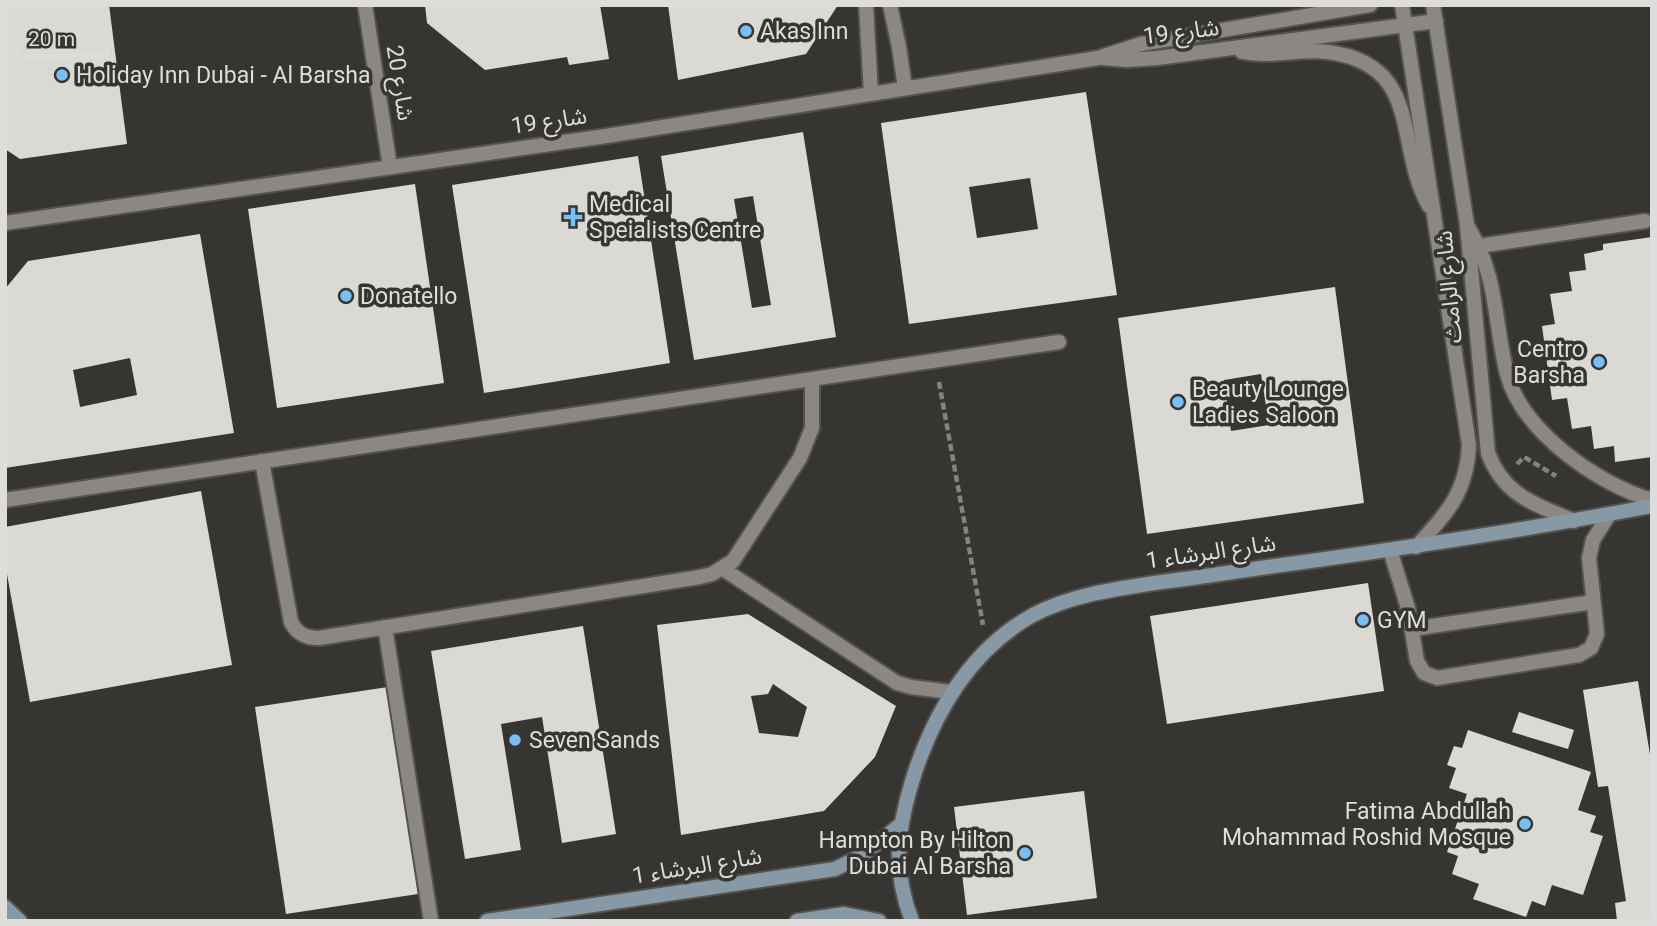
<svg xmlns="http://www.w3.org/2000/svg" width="1657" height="926" viewBox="0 0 1657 926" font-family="Roboto,'Noto Sans Arabic',sans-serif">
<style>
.building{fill:#dbd9d4;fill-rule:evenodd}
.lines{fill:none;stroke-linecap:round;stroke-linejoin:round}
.lane-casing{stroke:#54534f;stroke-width:18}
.street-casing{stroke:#54534f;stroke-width:18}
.secondary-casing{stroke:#54534f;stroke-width:18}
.path{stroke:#848380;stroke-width:4.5;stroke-dasharray:7 3.5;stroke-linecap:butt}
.lane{stroke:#8b8884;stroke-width:14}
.street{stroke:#8b8884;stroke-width:14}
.secondary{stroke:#8899a6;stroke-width:14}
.poi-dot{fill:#76c0f7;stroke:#373531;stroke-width:2.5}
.labels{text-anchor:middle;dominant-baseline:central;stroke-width:7;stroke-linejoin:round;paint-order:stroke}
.poi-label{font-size:23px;fill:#dedddb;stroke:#373531;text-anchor:start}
.street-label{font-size:23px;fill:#dedddb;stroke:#373531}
</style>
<rect width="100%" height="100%" fill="#373531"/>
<g class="building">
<path d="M5,5H109L127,144L20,159L5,149Z"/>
<path d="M425,5H600L609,59L569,65L567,57L485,70L427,23Z"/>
<path d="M668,5H838L806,54L678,80Z"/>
<path d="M1086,92L1117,295L909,324L881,123ZM1030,178L1038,229L977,238L969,187Z"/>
<path d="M803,132L836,337L694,360L661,156ZM753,196L771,305L752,308L734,199Z"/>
<path d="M638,156L670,363L484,393L452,185Z"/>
<path d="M415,184L444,383L277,408L248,209Z"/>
<path d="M200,234L234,433L5,468V289L28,261ZM130,358L137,395L80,407L73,370Z"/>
<path d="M1652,237V457L1615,462L1614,446L1594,449L1591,426L1572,429L1567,398L1552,400L1542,326L1555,324L1550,294L1572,291L1569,272L1586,270L1584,254L1603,250V244Z"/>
<path d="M1335,287L1364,503L1147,534L1118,318ZM1261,374L1269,425L1231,431L1224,380Z"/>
<path d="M201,491L232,665L30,702L5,563V527Z"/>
<path d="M1368,583L1384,691L1167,724L1150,616Z"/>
<path d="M748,614L896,706L875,757L824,811L681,835L657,625ZM773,684L807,707L798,737L759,733L751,696L768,694Z"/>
<path d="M583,626L616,834L562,843L542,717L501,724L521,850L465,859L431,651Z"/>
<path d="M1638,681L1652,767V921H1617L1615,903L1626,901L1608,786L1598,787L1583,690Z"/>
<path d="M388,687L418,894L286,914L255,707Z"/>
<path d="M1519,712L1574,730L1568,749L1512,732Z"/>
<path d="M1468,730L1591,772L1578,810L1596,816L1590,832L1603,836L1583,895L1552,885L1545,906L1532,901L1526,917L1473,899L1479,884L1452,874L1458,856L1447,852L1467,794L1449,788L1456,768L1447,765L1454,746L1462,748Z"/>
<path d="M1084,791L1097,898L967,915L954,807Z"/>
</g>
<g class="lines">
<g class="lane-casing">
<g id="lane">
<path d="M1467,225C1499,279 1493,317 1507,374C1522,431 1597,484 1652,500"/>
<path d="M1479,246L1645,221"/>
<path d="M262,461L291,622C297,634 306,638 319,638L700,577L712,574L733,561L800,458L812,428V380"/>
<path d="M5,500L1059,342"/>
<path d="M1390,550L1408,608L1417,661L1424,673L1437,678L1579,655L1591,648L1597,634L1589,558L1593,540L1609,515"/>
<path d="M723,569L897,683L911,687L951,692"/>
<path d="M385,627L431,921"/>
<path d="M1412,629L1593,602"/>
</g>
</g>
<g class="street-casing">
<g id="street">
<path d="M365,5L390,167"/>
<path d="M866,5L871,94"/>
<path d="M890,5L899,47L905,88"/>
<path d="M1402,5L1469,445C1467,493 1446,514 1416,547"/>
<path d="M1433,5L1467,225L1488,453C1504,496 1535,504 1574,521"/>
<path d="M1242,52C1272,58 1299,48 1328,52C1424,65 1394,145 1429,206"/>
<path d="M1103,58L1127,60L1157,58L1436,21"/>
<path d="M5,223L606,136L1098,58L1141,44L1370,5"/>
</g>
</g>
<g class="secondary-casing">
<g id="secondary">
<path d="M5,907L20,921"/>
<path d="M487,921L835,869L863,855L900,825"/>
<path d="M797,921L844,914L879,921"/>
<path d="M912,921C891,867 898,825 915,772C937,707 972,649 1033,615C1073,594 1117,589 1161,582C1194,578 1227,573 1260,568C1391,550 1522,531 1652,506"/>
</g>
</g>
<g class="path">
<path d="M939,382L983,625"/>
<path d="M1517,464L1524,457L1556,476"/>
</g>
<use href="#lane" class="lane"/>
<use href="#street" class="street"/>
<use href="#secondary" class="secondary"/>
</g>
<g class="poi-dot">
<circle cx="746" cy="31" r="7"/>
<circle cx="62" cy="75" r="7"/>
<path d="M569.5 206.5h7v7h7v7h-7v7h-7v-7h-7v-7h7z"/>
<circle cx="346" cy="296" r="7"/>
<circle cx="1599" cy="362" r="7"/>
<circle cx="1178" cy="402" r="7"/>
<circle cx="1363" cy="620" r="7"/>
<circle cx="515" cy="740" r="7"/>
<circle cx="1525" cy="824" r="7"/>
<circle cx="1025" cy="853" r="7"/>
</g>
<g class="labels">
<g class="poi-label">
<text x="760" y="31">Akas Inn</text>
<text x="76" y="75">Holiday Inn Dubai - Al Barsha</text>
<text x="589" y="204">Medical<tspan x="589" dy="26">Speialists Centre</tspan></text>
<text x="360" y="296">Donatello</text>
<text x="1585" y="349" text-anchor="end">Centro<tspan x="1585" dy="26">Barsha</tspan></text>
<text x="1192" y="389">Beauty Lounge<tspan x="1192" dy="26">Ladies Saloon</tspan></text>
<text x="1377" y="620">GYM</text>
<text x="529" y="740">Seven Sands</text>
<text x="1511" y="811" text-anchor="end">Fatima Abdullah<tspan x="1511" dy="26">Mohammad Roshid Mosque</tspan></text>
<text x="1011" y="840" text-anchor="end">Hampton By Hilton<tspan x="1011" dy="26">Dubai Al Barsha</tspan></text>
</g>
<g class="street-label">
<text transform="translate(1181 32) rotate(-7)">شارع 19</text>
<text transform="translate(400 83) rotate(81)">شارع 20</text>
<text transform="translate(549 121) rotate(-8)">شارع 19</text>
<text transform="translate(1449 287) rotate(-95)">شارع الرامث</text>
<text transform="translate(1211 552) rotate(-8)">شارع البرشاء 1</text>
<text transform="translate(697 866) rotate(-9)">شارع البرشاء 1</text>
</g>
</g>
<rect width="1657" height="926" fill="none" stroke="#dedddb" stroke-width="14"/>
<path d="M18 46v10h89v-10" fill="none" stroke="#dedddb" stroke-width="3.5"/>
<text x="28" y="46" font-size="21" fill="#dedddb" stroke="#373531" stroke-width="5" paint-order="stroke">20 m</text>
</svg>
